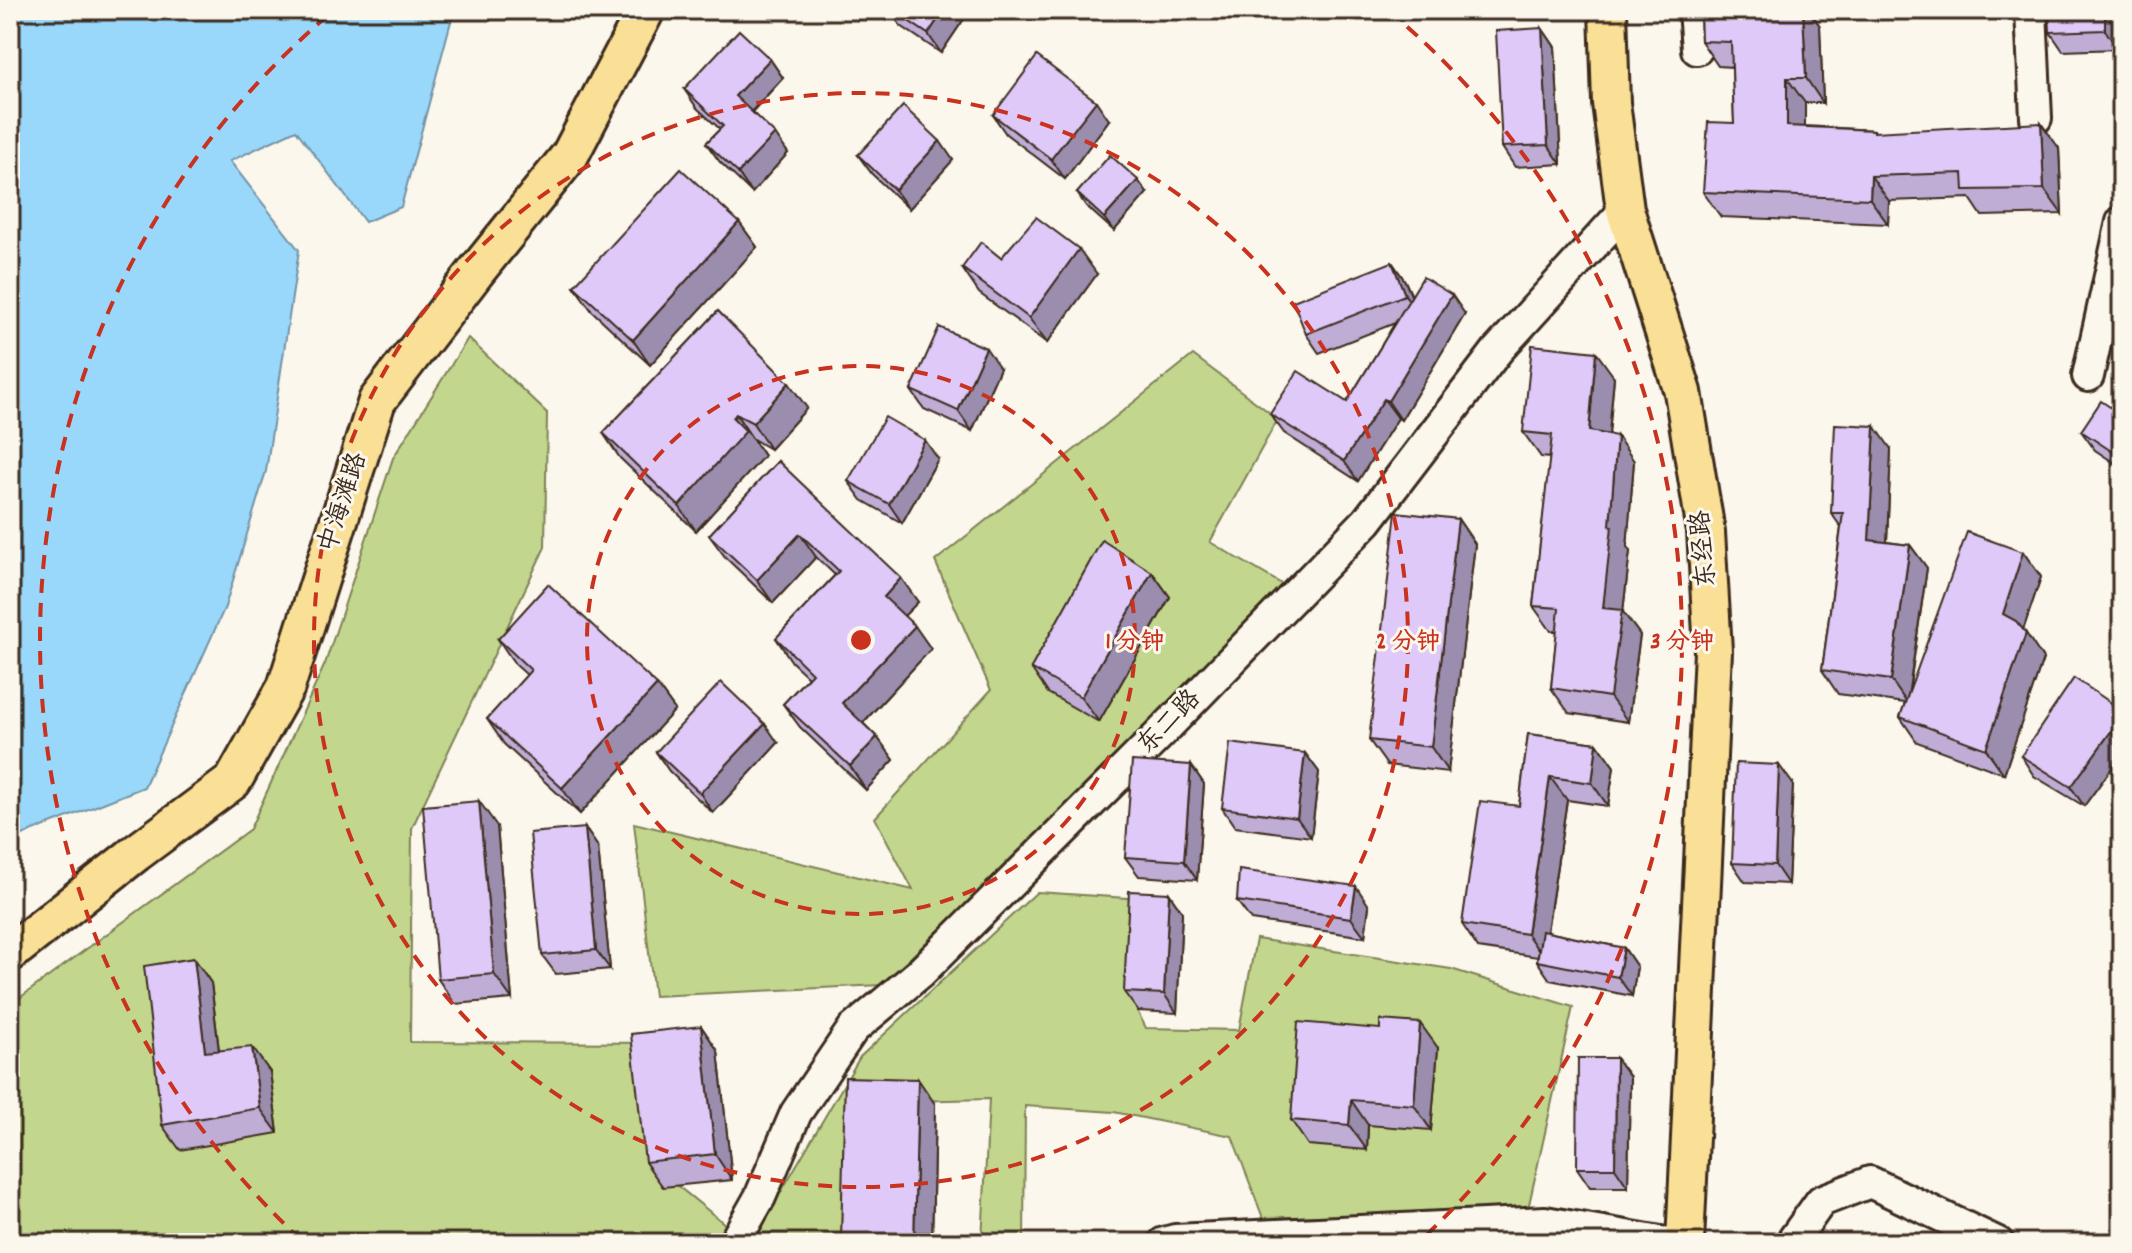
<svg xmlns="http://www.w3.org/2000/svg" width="2132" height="1253" viewBox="0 0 2132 1253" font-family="Dekko,'LXGW WenKai TC',sans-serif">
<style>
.green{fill:#c2d78d;stroke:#7e8056;stroke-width:2}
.water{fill:#99d8fb;stroke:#7392a3;stroke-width:2}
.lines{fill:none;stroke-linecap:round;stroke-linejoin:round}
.minor-casing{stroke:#3b2a1e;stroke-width:36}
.major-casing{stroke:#3b2a1e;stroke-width:42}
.minor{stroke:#fbf7ec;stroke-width:30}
.major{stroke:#fadf96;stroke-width:36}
.wall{fill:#bfadd6;stroke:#3b2a1e;stroke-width:2}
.shaded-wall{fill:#9b8dae;stroke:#3b2a1e;stroke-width:2}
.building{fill:#dec9f9;stroke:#3b2a1e;stroke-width:2}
.ring{fill:none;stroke:#c8321e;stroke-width:4;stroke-dasharray:14 10}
.labels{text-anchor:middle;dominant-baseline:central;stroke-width:6;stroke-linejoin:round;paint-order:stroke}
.street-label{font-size:26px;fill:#3b2a1e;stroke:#fbf7ec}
.centre{fill:#c8321e;stroke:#fbf7ec;stroke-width:4}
.ring-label{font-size:24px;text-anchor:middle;font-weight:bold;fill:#c8321e;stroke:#fbf7ec;stroke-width:6;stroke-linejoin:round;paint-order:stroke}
</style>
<rect width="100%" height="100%" fill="#fbf7ec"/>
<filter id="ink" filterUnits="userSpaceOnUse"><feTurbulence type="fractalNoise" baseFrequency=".0125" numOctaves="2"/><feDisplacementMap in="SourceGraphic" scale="16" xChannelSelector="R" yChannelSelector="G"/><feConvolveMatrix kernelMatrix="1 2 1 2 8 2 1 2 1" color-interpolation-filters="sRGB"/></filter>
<g filter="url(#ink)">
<g class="green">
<path d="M468,338L547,413L545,547L412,828L410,1042L677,1043L658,1170L726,1225L711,1243H10V1005L250,829L325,664L393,458Z"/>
<path d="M1193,355L1278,419L1210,542L1290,589L1256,626L882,985L654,996L634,823L913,890L875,818L991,690L935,561Z"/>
<path d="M1037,892L1142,899L1130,997L1146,1028L1239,1030L1256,939L1451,969L1573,1007L1528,1209L1263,1218L1232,1136L1114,1112L1025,1106L1024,1243H982L989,1099L865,1102L853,1227L841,1243H770L758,1231L860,1057Z"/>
</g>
<path class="water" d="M10,10H454L401,207L365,222L296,130L230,161L299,250L266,471L225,607L144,787L10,840Z"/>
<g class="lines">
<g class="minor-casing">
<g id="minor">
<path d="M1694,10L1697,49"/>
<path d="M2031,10L2036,118"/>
<path d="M2088,376L2122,222"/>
<path d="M734,1243L760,1197L796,1113L853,1029L920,973L1158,736L1367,521L1497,351L1625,210"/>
<path d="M1164,1243L1175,1240L1545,1222L1666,1243"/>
<path d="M1791,1243L1821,1201L1870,1182L1998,1243"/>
</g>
</g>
<g class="major-casing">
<g id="major">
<path d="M1608,10L1611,103L1625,210L1683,392L1706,532L1713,651L1685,1243"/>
<path d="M10,953L136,853L233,781L286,687L377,401L475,273L570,155L646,10"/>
</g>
</g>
<use href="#minor" class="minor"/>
<use href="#major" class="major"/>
</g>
<g class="wall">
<path d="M889,10H970L941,53L901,26Z"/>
<path d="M1700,10H1809L1820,26L1823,103H1805V126L1874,130L1875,132L2059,148L2062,214L1982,216L1970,198L1889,201L1888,224L1721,217L1703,192L1734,123L1732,67L1718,66L1701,41Z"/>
<path d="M2118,10V49L2063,51L2050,32Z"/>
<path d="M1542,28L1555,47L1561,164L1515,167L1502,147Z"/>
<path d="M770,59L783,78L752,112L788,153L752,193L720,162L706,143L720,129L697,108L684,89Z"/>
<path d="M993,115L1109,120L1065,179L1006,134Z"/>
<path d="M858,155L953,160L909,209L872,174Z"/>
<path d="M1077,193H1147L1114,231L1086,206Z"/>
<path d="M739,222L757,247L650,365L592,311L574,286Z"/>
<path d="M1001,258L1097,274L1047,343L979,293L962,268Z"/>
<path d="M1392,262L1405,281L1412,296L1465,314L1401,420L1398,418L1358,481L1284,433L1270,414L1347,402L1395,323L1319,353L1306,334Z"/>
<path d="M718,311L807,408L770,449L753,439L764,456L696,531L620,458L603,433Z"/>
<path d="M1000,368L972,431L924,409L911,390Z"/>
<path d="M1614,377L1609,435L1634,461L1627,547L1630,551L1623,612L1640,635L1628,722L1569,713L1551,688L1557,631H1551L1533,606L1550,458L1541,457L1523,432Z"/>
<path d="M2122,415V468L2095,450L2081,431Z"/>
<path d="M1891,449L1887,542L1910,545L1927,568L1909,692L2023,552L2041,577L2023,630L2043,659L2004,774L1917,742L1900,717L1905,703L1838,694L1822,670L1841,527L1831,513Z"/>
<path d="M938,459L902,523L862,500L848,481Z"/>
<path d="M778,461L918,602L904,616L931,649L863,723L877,737L894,760L866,790L800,727L783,704L808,677L792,662L776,638L835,575L816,557L773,603L726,558L709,535Z"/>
<path d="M1458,519L1475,544L1448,772L1387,765L1369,740Z"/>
<path d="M1152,572L1170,597L1099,722L1048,693L1031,668Z"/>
<path d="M498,639L657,685L675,710L580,814L504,744L487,719L527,675L515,664Z"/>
<path d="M2122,710V754L2084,806L2034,776L2021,756Z"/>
<path d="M1528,734L1597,743L1614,767L1608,806L1567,800L1547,932L1624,948L1637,967L1632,996L1550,980L1537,961L1538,957L1478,948L1462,924L1519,806Z"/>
<path d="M778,743L713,813L669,771L656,752Z"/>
<path d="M1305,753L1319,772L1311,837L1235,827L1222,808Z"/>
<path d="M1191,765L1204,784L1197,880L1139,876L1125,857Z"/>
<path d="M1793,784L1788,884L1745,882L1732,863Z"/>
<path d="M497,826L512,999L455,1004L438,979Z"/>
<path d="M585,828L598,847L610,969L556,974L542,955Z"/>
<path d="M1169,893L1182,912L1177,1013L1138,1011L1124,992Z"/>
<path d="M1237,901L1369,906L1365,937L1251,920Z"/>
<path d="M194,958L211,983L219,1050L270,1072L278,1133L180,1150L162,1125Z"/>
<path d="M701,1026L718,1051L732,1180L663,1187L645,1162Z"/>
<path d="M1438,1048L1431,1130L1368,1125L1367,1150L1308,1145L1291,1120Z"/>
<path d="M1616,1058L1630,1077L1628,1187H1590L1577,1168Z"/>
<path d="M935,1104L932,1243H844L841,1240Z"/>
</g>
<g class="shaded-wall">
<path d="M944,10H970L941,53L928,34Z"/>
<path d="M1803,10H1809L1820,26L1823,103L1806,78Z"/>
<path d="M2105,10H2118V49L2105,30Z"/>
<path d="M1542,28L1555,47L1561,164L1548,145Z"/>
<path d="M770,59L783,78L748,115L735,96Z"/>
<path d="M1787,78L1805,103V151L1787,126Z"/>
<path d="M1096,101L1109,120L1065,179L1051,159Z"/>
<path d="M2041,123L2059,148L2062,214L2044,189Z"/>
<path d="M775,134L788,153L752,193L738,173Z"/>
<path d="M940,141L953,160L909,209L895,190Z"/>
<path d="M1871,176L1889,201L1888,224L1870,199Z"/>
<path d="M1138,180L1147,193L1114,231L1104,218Z"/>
<path d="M739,222L757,247L650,365L633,340Z"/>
<path d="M1079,249L1097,274L1047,343L1029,318Z"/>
<path d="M1392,262L1405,281L1419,314L1405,295Z"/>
<path d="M1452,295L1465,314L1401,420L1388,401Z"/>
<path d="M986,348L1000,368L972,431L958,411Z"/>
<path d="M1596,352L1614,377L1607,456L1589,431Z"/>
<path d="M789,383L807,408L770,449L753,423Z"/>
<path d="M1384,399L1398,418L1358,481L1344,461Z"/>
<path d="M736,414L764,456L696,531L679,506Z"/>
<path d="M1875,426L1891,449L1886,563L1869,540Z"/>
<path d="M1617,436L1634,461L1627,547L1630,551L1623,612L1640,635L1628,722L1610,697L1603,608Z"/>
<path d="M925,440L938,459L902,523L889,504Z"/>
<path d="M1458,519L1475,544L1448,772L1431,747Z"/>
<path d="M800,534L816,557L773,603L757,580Z"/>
<path d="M1910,545L1927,568L1907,703L1891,680Z"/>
<path d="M2023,552L2041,577L2020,639L2003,614Z"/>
<path d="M1152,572L1170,597L1099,722L1081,697Z"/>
<path d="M901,578L918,602L900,620L884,597Z"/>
<path d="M915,626L931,649L859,727L842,703Z"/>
<path d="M2026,633L2043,659L2004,774L1986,749Z"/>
<path d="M657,685L675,710L580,814L562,788Z"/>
<path d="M2122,716V754L2084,806L2071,787Z"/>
<path d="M765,724L778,743L713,813L700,793Z"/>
<path d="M877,737L894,760L866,790L850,766Z"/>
<path d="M1597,743L1614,767L1608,806L1592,783Z"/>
<path d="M1305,753L1319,772L1311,837L1297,818Z"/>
<path d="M1191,765L1204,784L1197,880L1184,861Z"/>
<path d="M1779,765L1793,784L1788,884L1775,865Z"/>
<path d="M1550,777L1567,800L1543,957L1527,934Z"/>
<path d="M479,801L497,826L512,999L494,974Z"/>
<path d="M585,828L598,847L610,969L596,950Z"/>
<path d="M1356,886L1369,906L1365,937L1351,918Z"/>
<path d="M1169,893L1182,912L1177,1013L1164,994Z"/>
<path d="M1624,948L1637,967L1632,996L1618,977Z"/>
<path d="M194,958L211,983L222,1077L205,1052Z"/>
<path d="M1420,1023L1438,1048L1431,1130L1414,1105Z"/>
<path d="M701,1026L718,1051L732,1180L715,1154Z"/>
<path d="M252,1047L270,1072L278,1133L260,1108Z"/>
<path d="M1616,1058L1630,1077L1628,1187L1615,1168Z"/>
<path d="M918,1079L935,1104L932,1243H915L914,1242Z"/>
<path d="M1351,1100L1368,1125L1367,1150L1349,1125Z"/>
</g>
<g class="building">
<path d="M892,10H944L928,34Z"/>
<path d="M1700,10H1803L1806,78H1787V126L1874,130V132L2041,123L2044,189L1964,190L1963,173L1871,176L1870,199L1703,192L1708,122L1734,123L1731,42L1701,41Z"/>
<path d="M2049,10H2105V30L2050,32Z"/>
<path d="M1542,28L1548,145L1502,147L1496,31Z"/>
<path d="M739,30L770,59L735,96L775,134L738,173L706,143L723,126L684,89Z"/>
<path d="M1037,56L1096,101L1051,159L993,115Z"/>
<path d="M903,106L940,141L895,190L858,155Z"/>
<path d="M1110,155L1138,180L1104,218L1077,193Z"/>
<path d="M681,169L739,222L633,340L574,286Z"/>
<path d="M1036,217L1079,249L1029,318L962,268L981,242L1001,258Z"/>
<path d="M1392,262L1405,295L1306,334L1293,301Z"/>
<path d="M1423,277L1452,295L1388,401L1384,399L1344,461L1270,414L1298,371L1347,402Z"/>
<path d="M718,311L789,383L753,423L736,414L733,418L746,431L679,506L603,433Z"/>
<path d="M939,327L986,348L958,411L911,390Z"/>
<path d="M1532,345L1596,352L1589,431L1617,436L1610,525L1612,526L1603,608L1622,610L1610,697L1551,688L1559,608L1533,606L1552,435L1523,432Z"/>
<path d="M2101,401L2122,415V458L2081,431Z"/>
<path d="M885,417L925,440L889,504L848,481Z"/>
<path d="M1835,424L1875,426L1869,540L1910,545L1891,680L1822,670L1843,513H1831Z"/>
<path d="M778,461L901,578L884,597L915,626L842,703L877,737L850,766L783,704L812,673L776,638L839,571L800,534L757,580L709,535Z"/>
<path d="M1396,512L1458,519L1431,747L1369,740Z"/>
<path d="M1967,532L2023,552L2003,614L2016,621L2026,633L1986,749L1900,717Z"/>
<path d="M1102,540L1152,572L1081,697L1031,668Z"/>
<path d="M548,584L657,685L562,788L487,719L531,670L498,639Z"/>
<path d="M2074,678L2122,710V716L2071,787L2021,756Z"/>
<path d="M721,682L765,724L700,793L656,752Z"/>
<path d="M1528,734L1597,743L1592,783L1550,777L1527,934L1462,924L1480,801L1519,806Z"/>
<path d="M1230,743L1305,753L1297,818L1222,808Z"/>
<path d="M1132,761L1191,765L1184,861L1125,857Z"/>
<path d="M1736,763L1779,765L1775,865L1732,863Z"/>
<path d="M479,801L494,974L438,979L423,806Z"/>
<path d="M585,828L596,950L542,955L530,833Z"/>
<path d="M1239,870L1356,886L1351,918L1237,901Z"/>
<path d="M1129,891L1169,893L1164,994L1124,992Z"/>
<path d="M1542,931L1624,948L1618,977L1537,961Z"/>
<path d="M194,958L205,1052L252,1047L260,1108L162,1125L144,966Z"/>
<path d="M1380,1020L1420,1023L1414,1105L1351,1100L1349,1125L1291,1120L1298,1022L1380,1029Z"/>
<path d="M701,1026L715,1154L645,1162L631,1034Z"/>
<path d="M1578,1058H1616L1615,1168H1577Z"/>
<path d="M845,1077L918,1079L914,1242L841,1240Z"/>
</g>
</g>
<g class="ring">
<circle cx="861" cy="640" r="274"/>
<circle cx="861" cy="640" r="547"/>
<path d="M301 1240A821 821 0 0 1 333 11M1389 11A821 821 0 0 1 1421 1240"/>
</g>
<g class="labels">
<g class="street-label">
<text transform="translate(344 503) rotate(-72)">中海滩路</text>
<text transform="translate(1705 549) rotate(-95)">东经路</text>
<text transform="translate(1170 723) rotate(-46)">东二路</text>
</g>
</g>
<circle cx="861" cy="640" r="12" class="centre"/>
<g class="ring-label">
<text x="1135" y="648">1 分钟</text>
<text x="1408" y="648">2 分钟</text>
<text x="1682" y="648">3 分钟</text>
</g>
<rect width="2132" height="1253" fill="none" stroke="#fbf7ec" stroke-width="40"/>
<rect x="20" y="20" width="2092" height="1213" fill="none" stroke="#3b2a1e" stroke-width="3" filter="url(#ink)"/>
</svg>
